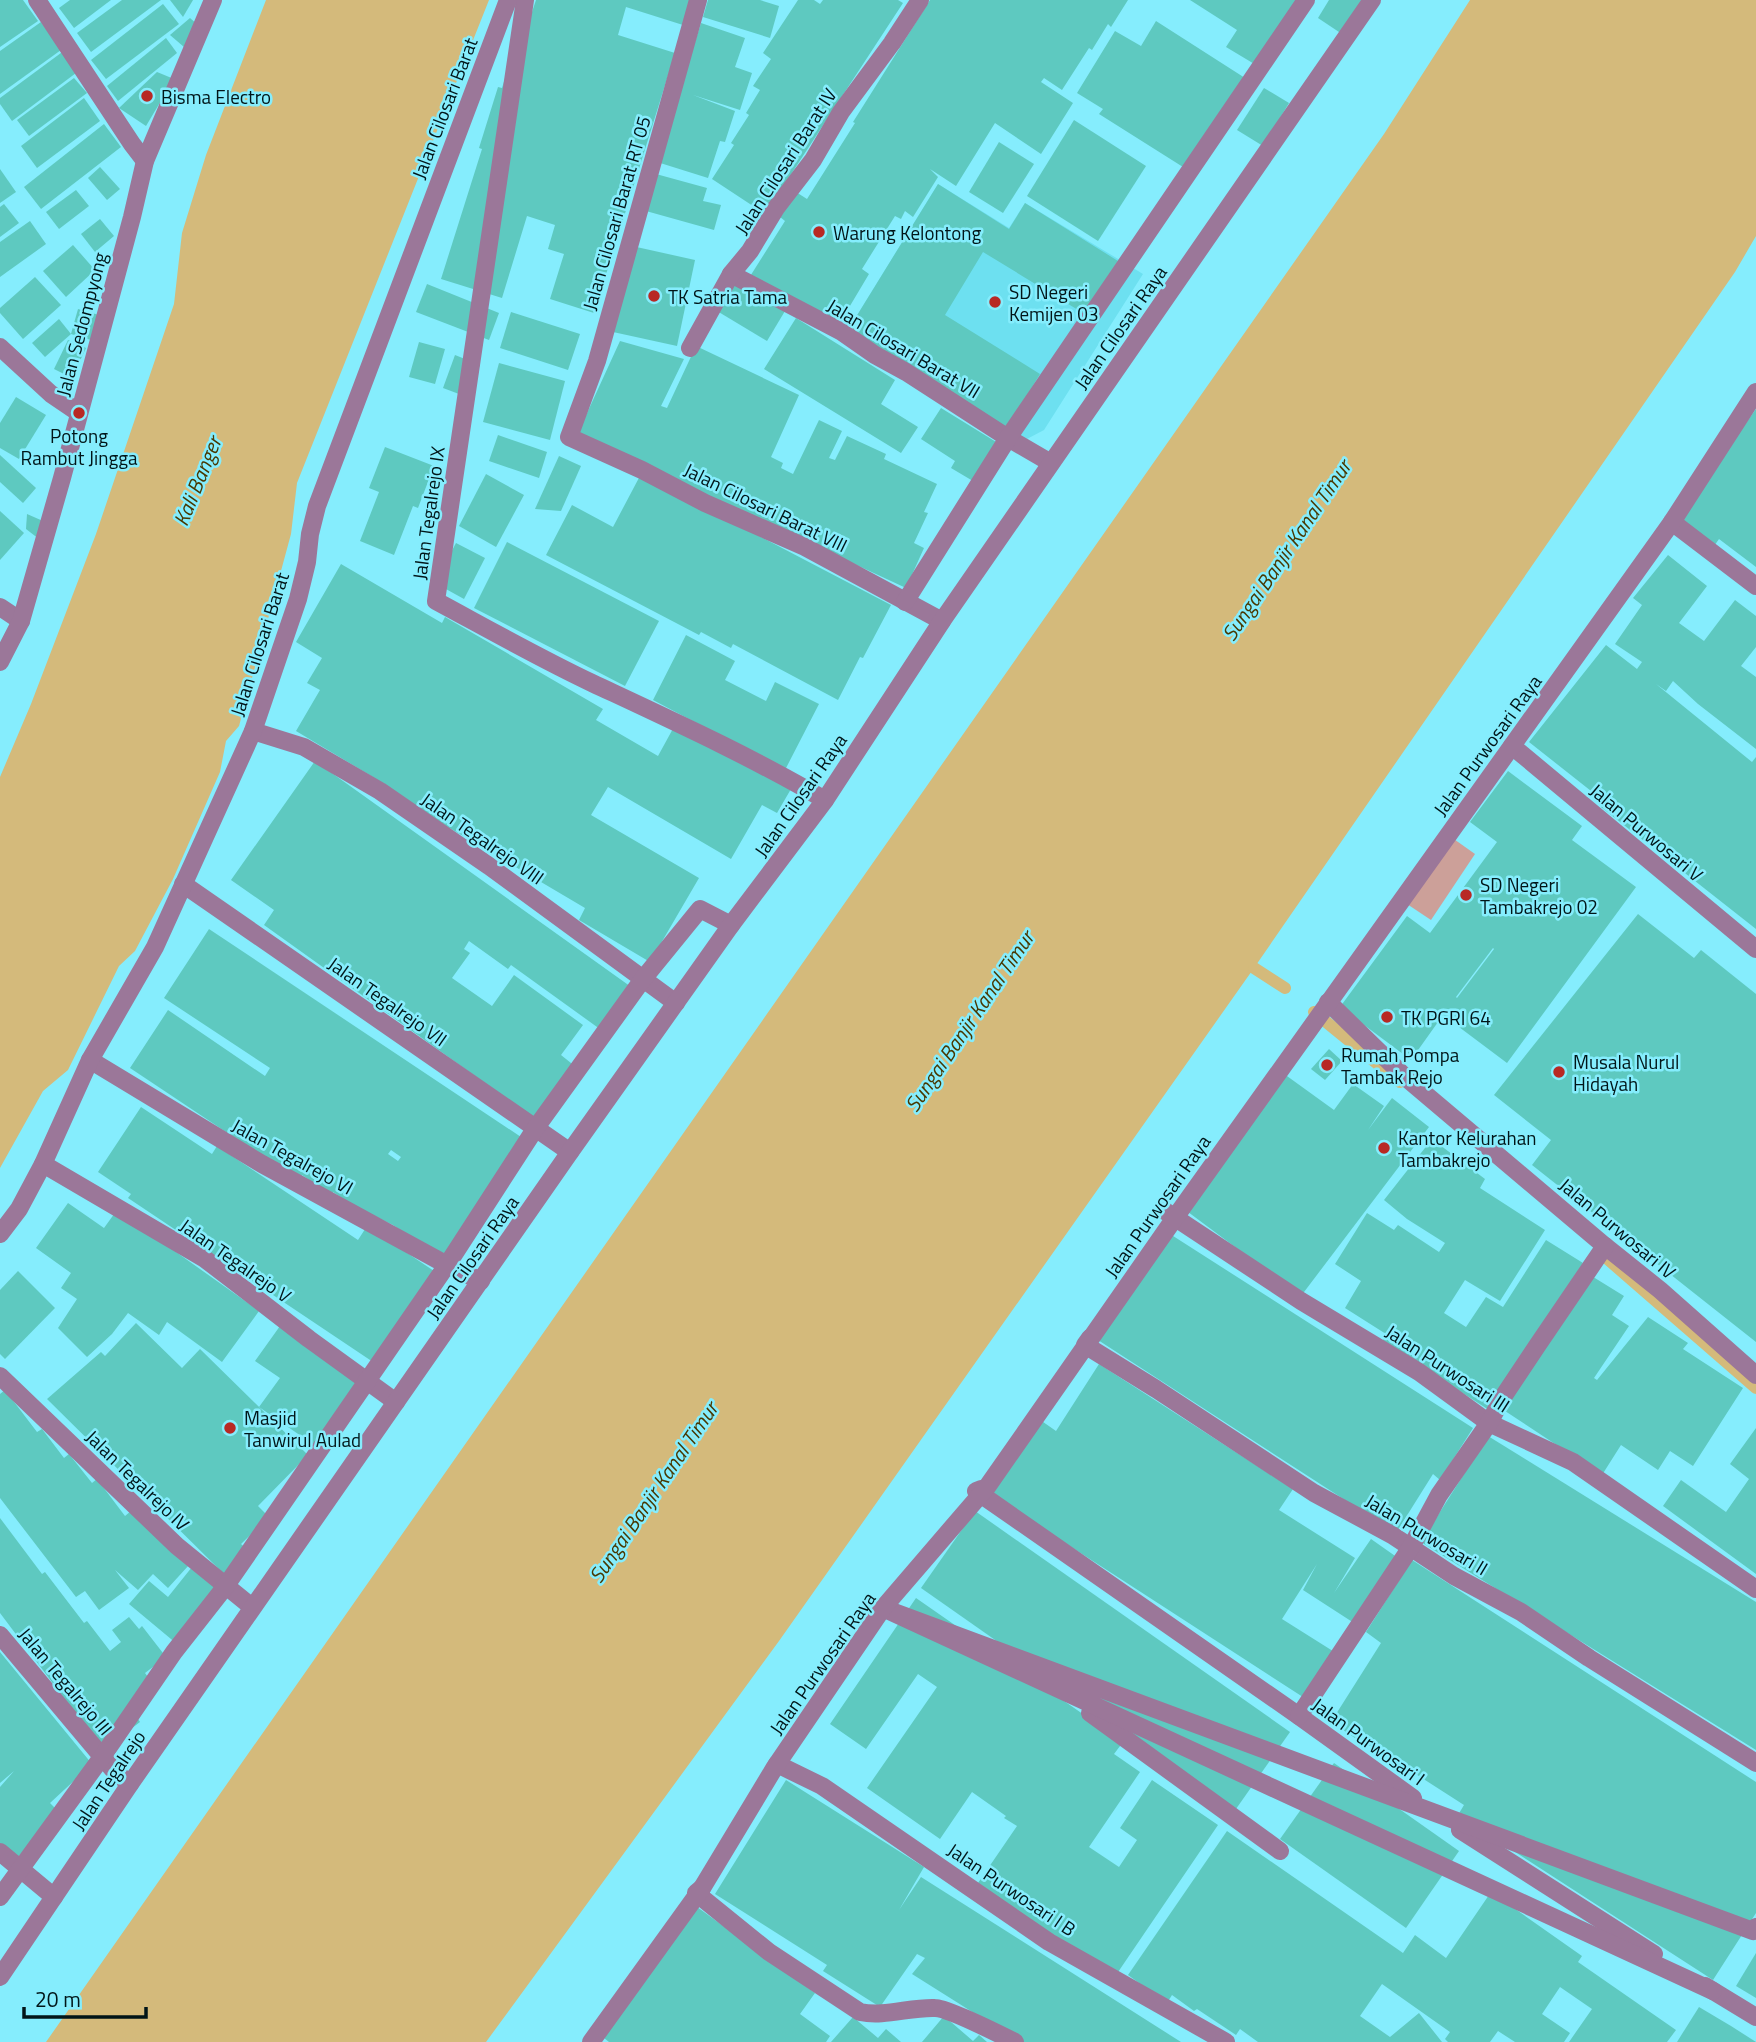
<svg xmlns="http://www.w3.org/2000/svg" width="1756" height="2042" viewBox="0 0 1756 2042" font-family="'Titillium Web',sans-serif">
<style>
.built{fill:#6de0f0}
.green{fill:#cca099}
.water{fill:#d4ba7b}
.lines{fill:none;stroke-linecap:round;stroke-linejoin:round}
.stream{stroke:#d4ba7b;stroke-width:12}
.building{fill:#5ec9c0;fill-rule:evenodd}
.street{stroke:#9b7799;stroke-width:18}
.poi-dot{fill:#b82924;stroke:#85edfd;stroke-width:2.5}
.labels{text-anchor:middle;dominant-baseline:central;stroke-width:5;stroke-linejoin:round;paint-order:stroke}
.poi-label{font-size:19px;fill:#011518;stroke:#85edfd;text-anchor:start}
.street-label{font-size:19px;fill:#011518;stroke:#85edfd}
.water-label{font-size:21px;font-style:italic;fill:#493802;stroke:#85edfd}
</style>
<rect width="100%" height="100%" fill="#85edfd"/>
<path class="built" d="M938,184L1009,228L1025,203L1143,274L1044,430L1025,440L848,330Z"/>
<path class="green" d="M1451,837L1475,854L1431,920L1407,904Z"/>
<g class="water">
<path d="M266,0H489L297,483L291,534L239,726L226,741L220,772L173,879L135,951L119,966L68,1070L43,1091L0,1168V777L31,704L96,534L174,304L182,233L206,155Z"/>
<path d="M1470,0H1756V236L1735,272L1254,968L779,1641L486,2042H46L1384,134Z"/>
</g>
<g class="lines">
<g class="stream">
<path d="M1254,968L1285,988"/>
<path d="M1314,1012L1400,1082"/>
<path d="M1603,1255L1756,1388"/>
</g>
</g>
<g class="building">
<path d="M0,0H23L38,21L0,47Z"/>
<path d="M70,0H111L74,28L59,8Z"/>
<path d="M122,0H161L91,52L77,33Z"/>
<path d="M170,0H193L183,17Z"/>
<path d="M536,0H691L683,25L626,7L618,35L675,53L594,313L550,299L564,254L548,249L555,225L527,216L502,298L441,279L482,149L479,148L498,87L502,88L520,31L525,33Z"/>
<path d="M708,0H760L779,6L770,38L703,17Z"/>
<path d="M798,0H814L820,4L823,0H898L903,3L765,214L712,179L734,145L731,143L749,115L746,113L760,90L753,86L771,59L763,53Z"/>
<path d="M930,0H1128L1111,27L1108,24L1092,50L1089,48L1062,90L1044,78L1041,82L1073,103L1041,154L995,123L956,186L930,169L938,177L913,217L905,211L901,219L895,216L862,269L869,274L838,326L749,278L785,221L780,217L796,192L807,199L855,123L853,122Z"/>
<path d="M1190,0H1301L1256,65L1226,47L1237,30Z"/>
<path d="M1329,0H1362L1342,34L1318,18Z"/>
<path d="M163,4L179,24L106,79L91,60Z"/>
<path d="M190,18L198,25L184,47L170,35Z"/>
<path d="M1156,21L1245,78L1183,167L1099,114L1103,109L1077,93L1115,31L1141,46Z"/>
<path d="M41,22L61,50L0,94V51Z"/>
<path d="M701,23L745,38L735,67L752,73L740,110L693,95L735,111L725,142L720,141L708,178L657,162Z"/>
<path d="M166,38L177,53L118,101L107,86Z"/>
<path d="M65,50L80,70L12,121L0,104V98Z"/>
<path d="M157,72L174,79L146,126L119,108Z"/>
<path d="M74,78L87,93L29,136L17,120Z"/>
<path d="M1264,88L1289,103L1263,146L1237,130Z"/>
<path d="M84,98L100,121L37,168L21,146Z"/>
<path d="M1074,120L1146,166L1098,241L1027,196Z"/>
<path d="M104,124L121,147L41,209L24,187Z"/>
<path d="M999,142L1034,164L1003,213L969,192Z"/>
<path d="M100,167L120,189L107,200L88,178Z"/>
<path d="M0,169L16,192L0,203Z"/>
<path d="M656,174L707,188L703,201L721,205L714,230L646,211Z"/>
<path d="M938,184L1009,229L1025,203L1118,261L1083,313L983,252L945,315L1040,374L1007,428L848,330Z"/>
<path d="M76,190L89,206L59,229L46,212Z"/>
<path d="M4,204L19,223L0,237V207Z"/>
<path d="M100,219L114,236L95,252L81,234Z"/>
<path d="M30,221L46,244L0,277V242Z"/>
<path d="M73,245L95,270L66,297L43,271Z"/>
<path d="M632,246L695,260L677,346L613,332Z"/>
<path d="M35,277L61,305L23,339L0,313V308Z"/>
<path d="M736,280L785,311L767,341L717,311Z"/>
<path d="M427,284L499,313L489,340L416,312Z"/>
<path d="M78,309L99,315L91,340L71,334Z"/>
<path d="M511,312L580,334L568,370L500,348Z"/>
<path d="M796,318L895,380L881,404L918,427L901,453L764,369Z"/>
<path d="M59,319L71,334L45,357L32,343Z"/>
<path d="M68,340L86,348L72,378L54,369Z"/>
<path d="M620,341L684,359L661,406L667,408L696,346L799,395L771,457L783,463L781,468L793,474L819,420L842,431L829,458L835,460L847,436L886,454L884,459L937,484L924,512L928,513L914,543L924,548L906,588L577,435Z"/>
<path d="M419,342L445,349L435,384L409,377Z"/>
<path d="M455,355L480,365L467,397L443,388Z"/>
<path d="M499,363L565,381L550,440L483,422Z"/>
<path d="M16,397L46,415L19,459L0,448V423Z"/>
<path d="M941,408L1001,445L978,484L951,468L955,461L921,439Z"/>
<path d="M1756,409V567L1719,539L1712,549L1675,522Z"/>
<path d="M498,435L547,452L539,478L489,461Z"/>
<path d="M385,447L434,466L418,508L413,506L394,555L360,541L379,492L369,488Z"/>
<path d="M0,455L36,488L23,503L0,482Z"/>
<path d="M559,456L581,466L561,511L535,509Z"/>
<path d="M486,474L524,495L496,547L459,526Z"/>
<path d="M641,474L891,605L863,658L860,657L838,700L733,644L731,648L701,632L699,635L546,555L572,505L613,527Z"/>
<path d="M0,511L24,533L0,560Z"/>
<path d="M27,514L43,521L39,539L26,529Z"/>
<path d="M507,542L659,621L625,686L474,608Z"/>
<path d="M456,543L485,558L464,599L435,583Z"/>
<path d="M1668,555L1707,586L1679,623L1704,641L1735,600L1756,616V647L1741,666L1756,677V749L1698,704L1673,681L1666,691L1656,684L1752,762L1756,757V929L1601,807L1605,802L1529,742L1606,645L1637,669L1642,662L1615,644L1642,605L1633,598Z"/>
<path d="M341,564L442,623L445,617L603,709L596,720L658,756L675,725L791,789L777,813L762,805L731,859L608,787L591,815L699,878L650,962L579,920L585,908L370,781L373,777L296,731L320,690L307,683L322,658L296,642Z"/>
<path d="M686,635L735,661L725,680L766,701L775,682L819,704L785,770L653,700Z"/>
<path d="M315,761L634,989L604,1032L511,965L508,969L469,941L464,949L470,953L452,978L492,1006L514,975L583,1025L561,1055L576,1067L538,1121L264,925L274,910L231,880Z"/>
<path d="M1508,771L1582,826L1572,840L1636,887L1507,1063L1443,1015L1411,1060L1340,1007L1407,916L1430,933L1497,842L1470,822ZM1493,948L1494,949L1457,998L1456,997Z"/>
<path d="M1638,914L1694,958L1701,950L1756,994V1342L1532,1165L1551,1140L1494,1095Z"/>
<path d="M209,929L527,1141L448,1262L393,1225L354,1206L333,1192L331,1195L302,1175L298,1180L130,1068L168,1010L265,1076L270,1068L164,998ZM391,1150L401,1157L398,1161L388,1154Z"/>
<path d="M1329,1049L1342,1061L1325,1080L1311,1069Z"/>
<path d="M1280,1071L1334,1110L1353,1084L1384,1106L1368,1130L1392,1098L1429,1127L1301,1296L1184,1209Z"/>
<path d="M141,1107L212,1154L217,1146L358,1240L367,1226L437,1273L376,1364L128,1198L131,1194L98,1172Z"/>
<path d="M1432,1139L1485,1179L1480,1188L1545,1230L1500,1301L1465,1280L1444,1313L1466,1327L1486,1297L1503,1307L1546,1240L1583,1263L1489,1410L1382,1341L1386,1334L1345,1308L1361,1281L1335,1264L1367,1213L1394,1230L1398,1225L1439,1252L1445,1243L1407,1219L1384,1200Z"/>
<path d="M68,1203L104,1228L117,1210L259,1311L222,1362L167,1322L159,1335L128,1313L112,1334L87,1357L58,1328L77,1299L61,1288L71,1273L36,1248Z"/>
<path d="M1170,1234L1473,1428L1440,1480L1433,1474L1396,1533L1098,1340Z"/>
<path d="M18,1271L55,1308L5,1359L0,1354V1290Z"/>
<path d="M1590,1275L1624,1296L1612,1315L1629,1326L1594,1378L1597,1380L1648,1317L1688,1343L1683,1349L1743,1388L1693,1466L1670,1451L1658,1470L1621,1445L1602,1475L1502,1409Z"/>
<path d="M136,1323L182,1368L200,1349L308,1455L258,1506L269,1517L241,1544L251,1553L227,1577L47,1399L101,1352L105,1356Z"/>
<path d="M280,1326L361,1384L317,1447L259,1407L280,1378L255,1361Z"/>
<path d="M1099,1364L1293,1489L1279,1510L1355,1558L1334,1593L1371,1539L1398,1558L1354,1623L1303,1590L1317,1564L1282,1619L1336,1653L1306,1699L988,1493L1036,1417L1056,1431Z"/>
<path d="M5,1390L37,1432L42,1429L64,1458L69,1454L92,1483L97,1479L125,1516L131,1511L189,1565L168,1588L153,1574L138,1590L115,1570L129,1588L99,1610L85,1591L76,1597L0,1498V1394Z"/>
<path d="M1756,1428V1574L1663,1506L1681,1480L1726,1512L1749,1479L1730,1464Z"/>
<path d="M1488,1436L1756,1602V1750L1421,1542Z"/>
<path d="M975,1511L1290,1732L1236,1809L921,1588Z"/>
<path d="M0,1518L42,1574L45,1572L84,1623L87,1621L110,1651L121,1642L112,1630L129,1617L139,1629L142,1626L166,1657L145,1673L156,1688L131,1708L140,1722L103,1750L0,1613Z"/>
<path d="M1412,1560L1756,1782V1913L1713,1980L1458,1815L1464,1805L1383,1753L1355,1738L1331,1722L1381,1643L1366,1632Z"/>
<path d="M192,1567L222,1592L177,1644L129,1604L149,1581L168,1597Z"/>
<path d="M916,1598L1123,1742L1114,1754L1140,1772L1089,1847L1119,1867L1137,1840L1120,1828L1152,1780L1218,1825L1114,1978L978,1883L1017,1826L1004,1818L1006,1816L972,1792L940,1839L867,1788L937,1687L918,1674L866,1749L830,1724Z"/>
<path d="M0,1652L92,1764L50,1803L59,1812L17,1858L0,1843V1787L14,1771L0,1783Z"/>
<path d="M1334,1763L1459,1851L1406,1928L1280,1839Z"/>
<path d="M786,1780L924,1867L899,1910L921,1877L1181,2042H1020L912,1974L925,1958L917,1954L880,2007L823,1971L827,1965L715,1894Z"/>
<path d="M1227,1831L1403,1953L1415,1935L1446,1958L1491,1892L1582,1956L1578,1962L1676,2030L1667,2042H1569L1592,2009L1560,1987L1542,2014L1570,2033L1564,2042H1515L1498,2031L1490,2042H1448L1445,2039L1450,2032L1382,1984L1360,2016L1390,2037L1419,2013L1442,2042H1258L1240,2029L1236,2035L1197,2009L1194,2011L1172,1995L1167,2003L1128,1975Z"/>
<path d="M693,1904L815,1993L800,2014L830,2036L826,2042H609L599,2034Z"/>
<path d="M1756,1953V1998L1736,1986Z"/>
<path d="M1699,2007L1731,2026L1756,2042H1677Z"/>
<path d="M944,2016L973,2041L979,2035L987,2042H922Z"/>
<path d="M853,2017L878,2038L886,2029L901,2042H831Z"/>
</g>
<g class="lines">
<g class="street">
<path d="M37,0L132,144L145,161"/>
<path d="M525,0L436,601C488,629 539,658 592,683C671,720 750,756 825,800"/>
<path d="M698,0L597,361L569,437L642,470L705,503L805,547L942,621"/>
<path d="M731,274L842,332L875,355L906,372L1008,438L1051,463"/>
<path d="M0,347L51,394L79,413"/>
<path d="M690,348L731,274L750,251L776,208L813,160L841,112L892,43L920,0"/>
<path d="M1672,522L1756,586"/>
<path d="M905,602L1008,438L1306,0"/>
<path d="M0,607L21,621"/>
<path d="M0,662L21,621L62,478L132,217L145,161L213,0"/>
<path d="M253,731L304,747L380,791L489,866L676,1003"/>
<path d="M1512,746L1756,949"/>
<path d="M183,884L570,1152"/>
<path d="M1328,1002L1405,1077L1605,1246L1660,1290L1756,1375"/>
<path d="M90,1060L262,1164L447,1265L481,1281"/>
<path d="M43,1164L205,1259L309,1339L396,1402"/>
<path d="M1165,1211L1301,1301L1419,1372L1489,1423L1573,1462L1756,1589"/>
<path d="M0,1234L19,1209L43,1164L90,1060L155,947L253,731L298,599L307,562L310,534L317,506L508,0"/>
<path d="M1090,1338L1085,1345L1156,1389L1314,1493L1392,1535L1454,1576L1521,1612L1589,1658L1756,1763"/>
<path d="M0,1376L177,1546L252,1607"/>
<path d="M981,1489L976,1491L1299,1716L1413,1798"/>
<path d="M0,1635L115,1772L130,1784"/>
<path d="M1090,1713L1280,1851"/>
<path d="M1299,1716L1411,1547L1439,1495L1489,1423L1503,1397L1537,1346L1605,1246"/>
<path d="M777,1764L822,1786L1049,1942L1226,2042"/>
<path d="M1460,1830L1654,1954"/>
<path d="M0,1852L54,1897"/>
<path d="M702,1888L696,1893L769,1952L860,2012C885,2017 910,2007 935,2008C948,2008 1001,2035 1015,2042"/>
<path d="M0,1897L102,1757L174,1652L225,1587L447,1265L535,1129L643,979L700,909L731,925"/>
<path d="M0,1977L130,1784L570,1152L731,925L825,800L942,621L1372,0"/>
<path d="M1705,1986L1756,2017"/>
<path d="M1713,1991L883,1608L1753,1931L1756,1927"/>
<path d="M591,2042L702,1888L775,1767L883,1608L987,1487L1179,1212L1672,522L1756,392"/>
</g>
</g>
<g class="poi-dot">
<circle cx="147" cy="96" r="7"/>
<circle cx="819" cy="232" r="7"/>
<circle cx="654" cy="296" r="7"/>
<circle cx="995" cy="302" r="7"/>
<circle cx="79" cy="413" r="7"/>
<circle cx="1466" cy="895" r="7"/>
<circle cx="1387" cy="1017" r="7"/>
<circle cx="1327" cy="1065" r="7"/>
<circle cx="1559" cy="1072" r="7"/>
<circle cx="1384" cy="1148" r="7"/>
<circle cx="230" cy="1428" r="7"/>
</g>
<g class="labels">
<g class="poi-label">
<text x="161" y="96">Bisma Electro</text>
<text x="833" y="232">Warung Kelontong</text>
<text x="1009" y="291">SD Negeri<tspan x="1009" dy="22">Kemijen 03</tspan></text>
<text x="668" y="296">TK Satria Tama</text>
<text x="79" y="435" text-anchor="middle">Potong<tspan x="79" dy="22">Rambut Jingga</tspan></text>
<text x="1480" y="884">SD Negeri<tspan x="1480" dy="22">Tambakrejo 02</tspan></text>
<text x="1401" y="1017">TK PGRI 64</text>
<text x="1341" y="1054">Rumah Pompa<tspan x="1341" dy="22">Tambak Rejo</tspan></text>
<text x="1573" y="1061">Musala Nurul<tspan x="1573" dy="22">Hidayah</tspan></text>
<text x="1398" y="1137">Kantor Kelurahan<tspan x="1398" dy="22">Tambakrejo</tspan></text>
<text x="244" y="1417">Masjid<tspan x="244" dy="22">Tanwirul Aulad</tspan></text>
</g>
<g class="street-label">
<text transform="translate(444 108) rotate(-69)">Jalan Cilosari Barat</text>
<text transform="translate(785 161) rotate(-57)">Jalan Cilosari Barat IV</text>
<text transform="translate(616 213) rotate(-74)">Jalan Cilosari Barat RT 05</text>
<text transform="translate(81 324) rotate(-75)">Jalan Sedompyong</text>
<text transform="translate(1120 327) rotate(-55)">Jalan Cilosari Raya</text>
<text transform="translate(904 348) rotate(31)">Jalan Cilosari Barat VII</text>
<text transform="translate(766 507) rotate(26)">Jalan Cilosari Barat VIII</text>
<text transform="translate(428 513) rotate(-82)">Jalan Tegalrejo IX</text>
<text transform="translate(259 644) rotate(-72)">Jalan Cilosari Barat</text>
<text transform="translate(1487 745) rotate(-54)">Jalan Purwosari Raya</text>
<text transform="translate(800 795) rotate(-55)">Jalan Cilosari Raya</text>
<text transform="translate(1647 832) rotate(40)">Jalan Purwosari V</text>
<text transform="translate(483 838) rotate(35)">Jalan Tegalrejo VIII</text>
<text transform="translate(388 1001) rotate(35)">Jalan Tegalrejo VII</text>
<text transform="translate(293 1156) rotate(29)">Jalan Tegalrejo VI</text>
<text transform="translate(1157 1206) rotate(-55)">Jalan Purwosari Raya</text>
<text transform="translate(1618 1228) rotate(40)">Jalan Purwosari IV</text>
<text transform="translate(472 1257) rotate(-55)">Jalan Cilosari Raya</text>
<text transform="translate(236 1260) rotate(35)">Jalan Tegalrejo V</text>
<text transform="translate(1448 1368) rotate(33)">Jalan Purwosari III</text>
<text transform="translate(138 1480) rotate(44)">Jalan Tegalrejo IV</text>
<text transform="translate(1427 1534) rotate(31)">Jalan Purwosari II</text>
<text transform="translate(822 1663) rotate(-55)">Jalan Purwosari Raya</text>
<text transform="translate(66 1681) rotate(50)">Jalan Tegalrejo III</text>
<text transform="translate(1369 1741) rotate(36)">Jalan Purwosari I</text>
<text transform="translate(108 1780) rotate(-56)">Jalan Tegalrejo</text>
<text transform="translate(1012 1889) rotate(34)">Jalan Purwosari I B</text>
</g>
<g class="water-label">
<text transform="translate(197 481) rotate(-68)">Kali Banger</text>
<text transform="translate(1286 550) rotate(-56)">Sungai Banjir Kanal Timur</text>
<text transform="translate(969 1021) rotate(-56)">Sungai Banjir Kanal Timur</text>
<text transform="translate(653 1492) rotate(-56)">Sungai Banjir Kanal Timur</text>
</g>
</g>
<path d="M24 2007v10h122v-10" fill="none" stroke="#011518" stroke-width="3.5"/>
<text x="35" y="2007" font-size="21" fill="#011518" stroke="#85edfd" stroke-width="5" paint-order="stroke">20 m</text>
</svg>
